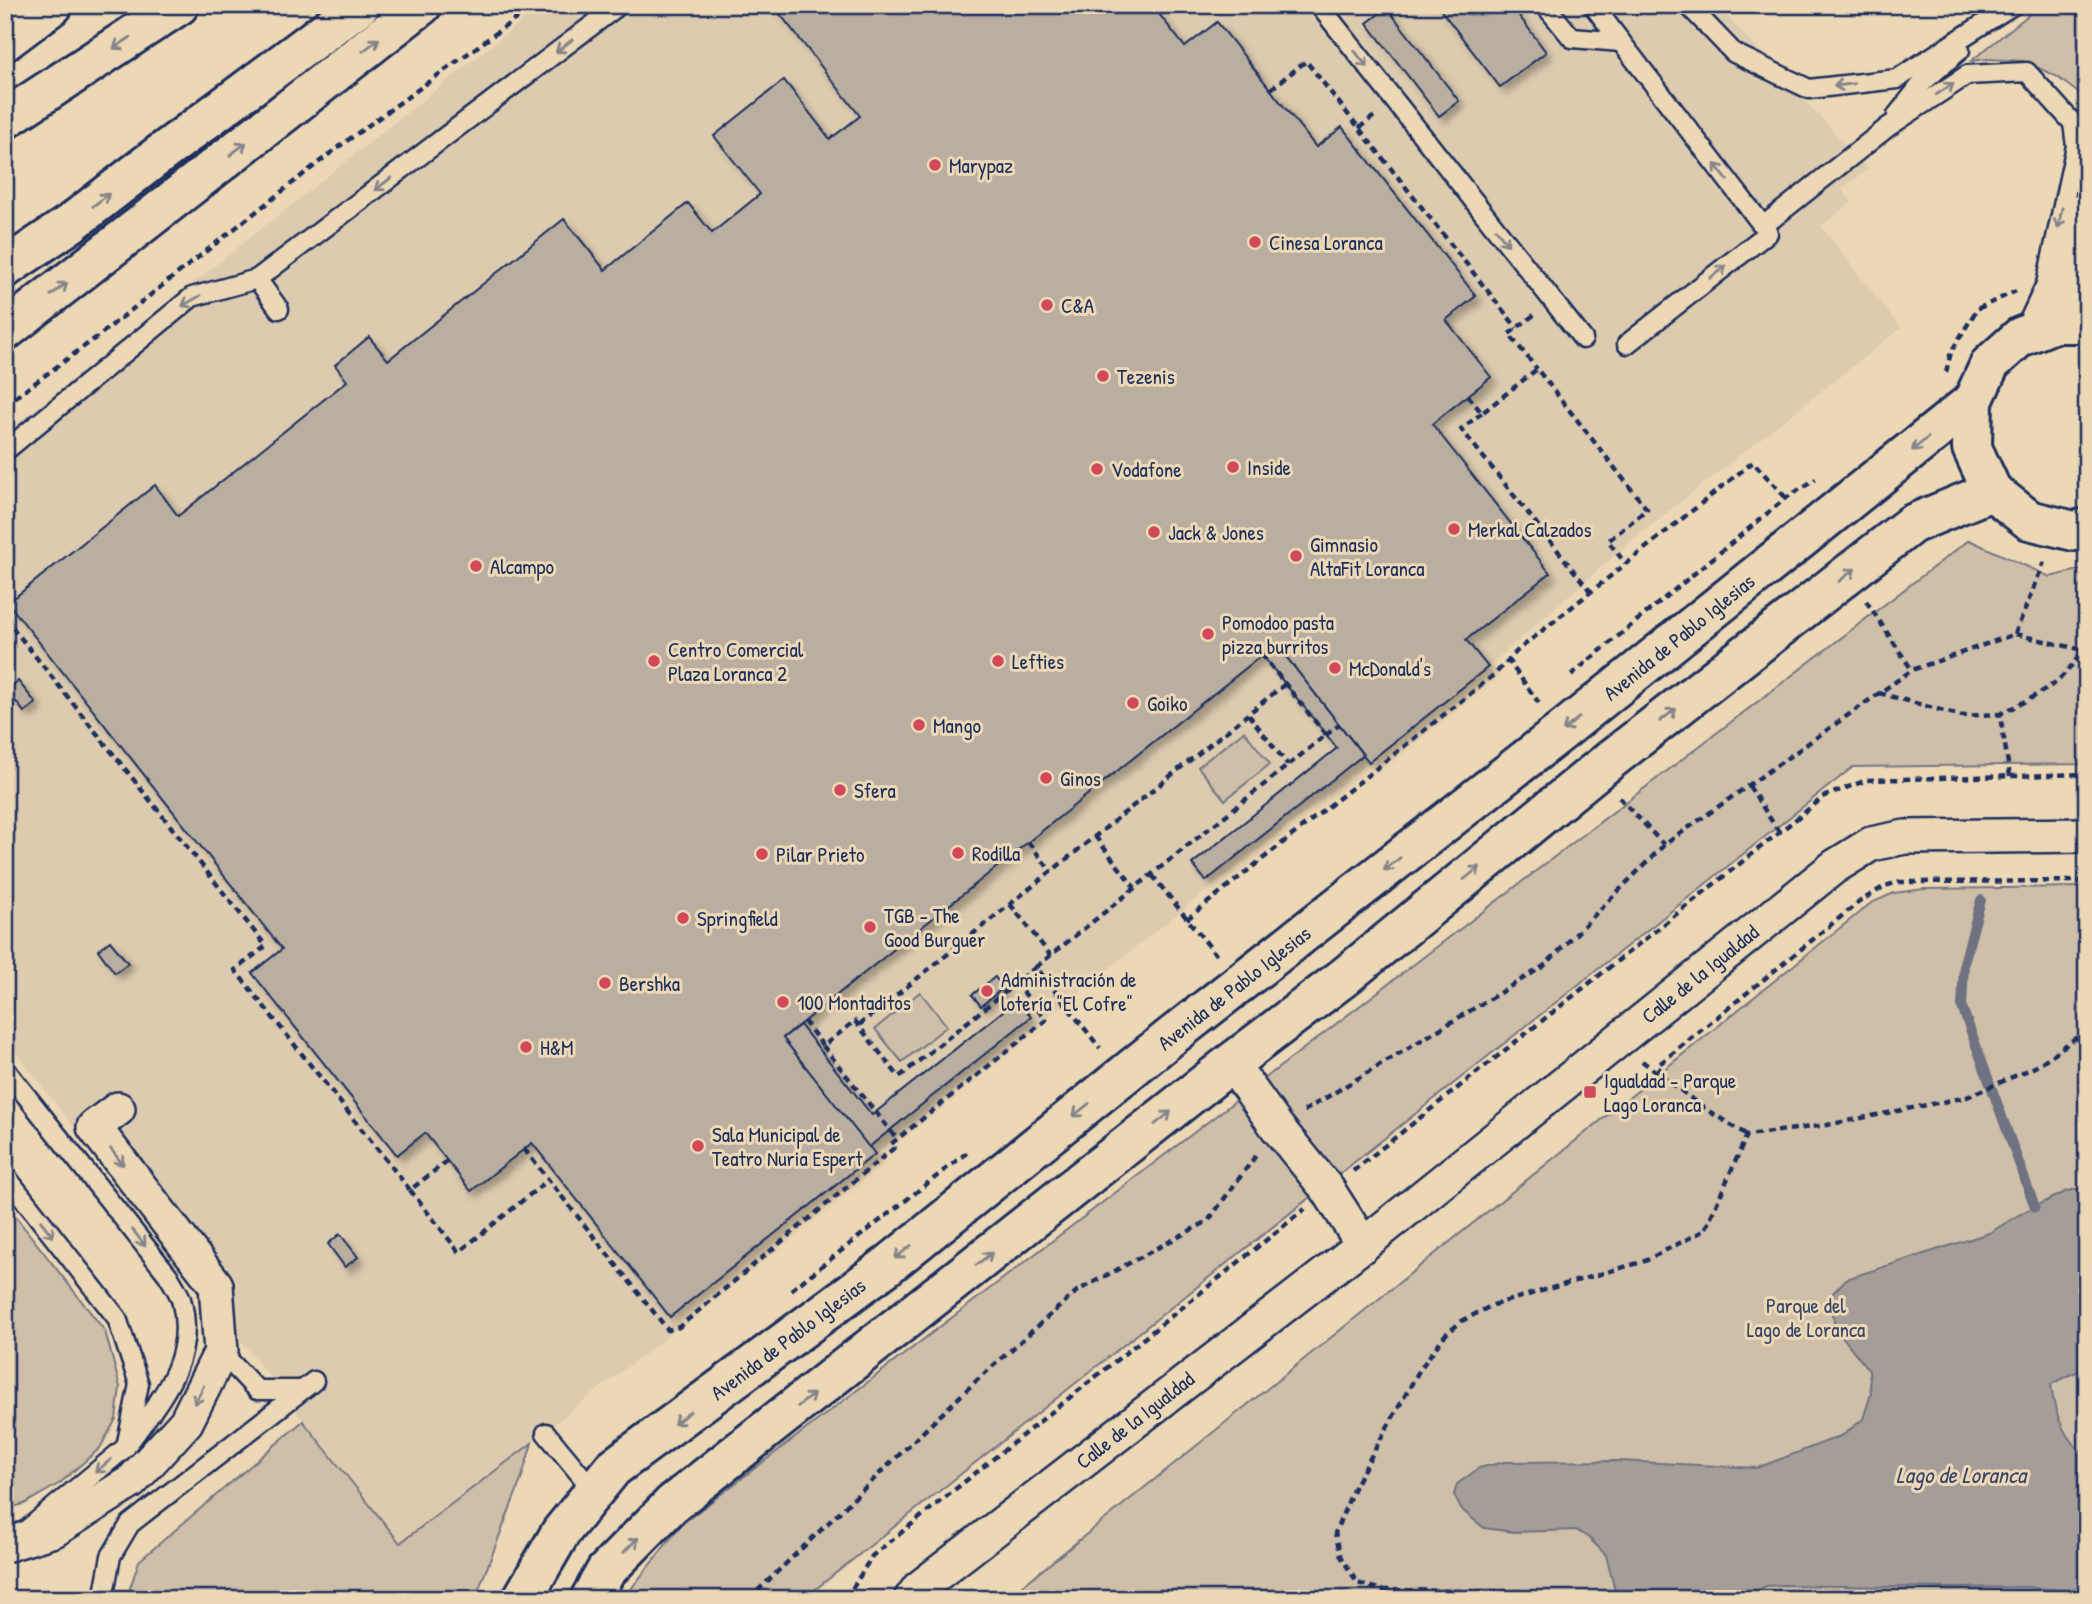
<svg xmlns="http://www.w3.org/2000/svg" width="2092" height="1604" viewBox="0 0 2092 1604" font-family="'Patrick Hand',sans-serif">
<style>
.built{fill:#ddcbaf}
.green{fill:#cfbfa9;stroke:#757784;stroke-width:2}
.water{fill:#a59e98;stroke:#6e7281;stroke-width:2}
.lines{fill:none;stroke-linecap:round;stroke-linejoin:round}
.stream{stroke:#6e7281;stroke-width:10}
.building{fill:#b9aea0;stroke:#1b2f5e;stroke-width:2;filter:url(#shadow)}
.service-casing{stroke:#1b2f5e;stroke-width:23}
.minor-casing{stroke:#1b2f5e;stroke-width:38}
.secondary-casing{stroke:#1b2f5e;stroke-width:44}
.motorway-casing{stroke:#1b2f5e;stroke-width:44}
.path{stroke:#1b2f5e;stroke-width:4.5;stroke-dasharray:7 5;stroke-linecap:butt}
.service{stroke:#edd8b6;stroke-width:18}
.minor{stroke:#edd8b6;stroke-width:33}
.secondary{stroke:#edd8b6;stroke-width:38}
.motorway{stroke:#edd8b6;stroke-width:38}
.oneway{stroke:#84848a}
.poi-dot{fill:#d1495b;stroke:#edd8b6;stroke-width:2.5}
.labels{text-anchor:middle;dominant-baseline:central;stroke-width:6;stroke-linejoin:round;paint-order:stroke}
.poi-label{font-size:21px;fill:#1b2f5e;stroke:#edd8b6;text-anchor:start}
.street-label{font-size:21px;fill:#1b2f5e;stroke:#edd8b6}
.park-label{font-size:21px;fill:#364569;stroke:#edd8b6}
.water-label{font-size:23px;font-style:italic;fill:#37456a;stroke:#edd8b6}
</style>
<defs>
<filter id="shadow"><feDropShadow dx="6" dy="6" stdDeviation="3.5" flood-color="#0004"/></filter>
</defs>
<rect width="100%" height="100%" fill="#edd8b6"/>
<filter id="ink" filterUnits="userSpaceOnUse"><feTurbulence type="fractalNoise" baseFrequency=".0143" numOctaves="2"/><feDisplacementMap in="SourceGraphic" scale="14" xChannelSelector="R" yChannelSelector="G"/><feConvolveMatrix kernelMatrix="1 2 1 2 8 2 1 2 1" color-interpolation-filters="sRGB"/></filter>
<g filter="url(#ink)">
<path class="built" d="M542,5H1717L1868,169L1842,189L1852,202L1821,226L1901,328L1630,542L1488,667L671,1317L679,1327L400,1544L5,1039V433Z"/>
<g class="green">
<path d="M2041,5H2087V121L2081,95L2056,76L2023,61L1987,59L1971,61Z"/>
<path d="M1969,540L2050,577L2087,568V764L1853,767L812,1592V1599H623L682,1524Z"/>
<path d="M1244,731L1270,764L1225,800L1198,767Z"/>
<path d="M2087,887V1599H1006L1871,903L1894,893L1924,889Z"/>
<path d="M920,992L947,1026L902,1062L875,1029Z"/>
<path d="M5,1203L105,1331L120,1387L116,1419L100,1448L60,1483L24,1504L5,1509Z"/>
<path d="M303,1421L400,1543L532,1443L521,1480L475,1599H131L130,1588L139,1561Z"/>
</g>
<path class="water" d="M2087,1186V1367L2051,1384C2054,1412 2063,1440 2087,1456V1593L2027,1587L1949,1588L1785,1585L1766,1586L1741,1599H1617L1606,1555L1589,1538L1576,1530L1514,1532L1484,1528L1461,1509L1454,1495L1457,1484L1471,1474L1479,1468L1504,1462L1620,1461L1757,1468L1843,1435L1863,1419L1871,1394L1869,1371L1835,1327L1832,1308L1833,1293L1846,1279L1989,1233L2024,1212L2065,1192Z"/>
<g class="lines">
<path class="stream" d="M1981,900L1964,963L1962,1007L2035,1207"/>
</g>
<g class="building">
<path d="M773,5H1152L1185,47L1217,22L1316,147L1342,127L1476,296L1446,320L1491,377L1432,424L1550,573L1466,640L1488,667L1369,762L1276,644L783,1038L875,1154L670,1317L532,1143L471,1191L425,1133L397,1155L252,973L282,949L8,603L155,485L178,516L347,381L335,365L369,337L388,360L564,219L605,270L688,203L712,233L760,194L714,136L784,80L830,139L860,116Z"/>
<path d="M1437,5H1511L1546,52L1500,87Z"/>
<path d="M1387,8L1459,101L1439,116L1367,23Z"/>
<path d="M1276,644L1363,755L1206,881L1192,864L1337,748L1262,655Z"/>
<path d="M18,681L36,703L24,712L7,690Z"/>
<path d="M110,941L128,963L115,973L98,950Z"/>
<path d="M995,977L1003,988L981,1006L972,995Z"/>
<path d="M1017,1000L1031,1017L869,1147L783,1038L800,1025L872,1115Z"/>
<path d="M340,1234L358,1257L345,1267L328,1244Z"/>
</g>
<g class="lines">
<g class="service-casing">
<g id="service">
<path d="M1319,5L1583,339"/>
<path d="M1545,5L1572,38L1621,42L1763,226"/>
<path d="M1593,5L1621,42"/>
<path d="M1688,5L1734,53L1809,89L1897,79L2013,5"/>
<path d="M1897,115L1923,82L1960,50"/>
<path d="M257,279L279,309"/>
<path d="M1627,344L1768,233L1763,226L1888,127L1967,75L2027,72L2073,123L2076,146L2046,284L2024,331"/>
<path d="M5,451L192,297L257,279L619,5"/>
<path d="M5,1069L168,1275C172,1282 178,1291 181,1299C197,1358 162,1397 130,1441"/>
<path d="M5,1175L117,1318L139,1384L126,1447L24,1532"/>
<path d="M221,1352L257,1390H301"/>
<path d="M546,1433L594,1491"/>
<path d="M103,1599L111,1556L130,1524L314,1381"/>
</g>
</g>
<g class="minor-casing">
<g id="minor">
<path d="M1231,1063L1277,1127L1328,1190L1363,1245"/>
<path d="M5,1545L54,1530L131,1482L186,1422L221,1352L216,1285L94,1127L118,1109"/>
<path d="M911,1599L919,1588L1363,1245L1834,867L1871,844L1905,837L2087,835"/>
</g>
</g>
<g class="secondary-casing">
<g id="secondary">
<path d="M2054,323L2075,266L2087,211"/>
<path d="M2087,323H2054L2020,337L1990,364L1973,401L1972,448L1992,491L2029,520L2074,531L2087,528"/>
<path d="M522,1599L561,1532L613,1468L887,1266L1172,1036L1562,731L1973,401"/>
<path d="M590,1599L606,1571L672,1504L1231,1063L1343,978L1595,772L1912,524L1992,491"/>
</g>
</g>
<g class="motorway-casing">
<g id="motorway">
<path d="M5,41L53,5"/>
<path d="M5,119L179,5"/>
<path d="M5,268L70,224L155,158L360,5"/>
<path d="M5,331L422,5"/>
</g>
</g>
<g class="path">
<path d="M1271,89L1306,61L1517,328"/>
<path d="M2081,95L2087,69"/>
<path d="M1359,128L1377,114"/>
<path d="M1534,315L1509,334L1537,369"/>
<path d="M1946,372L1951,352L1977,309L2016,291"/>
<path d="M1468,396L1482,413L1537,369L1647,509L1608,541L1625,563"/>
<path d="M5,405L97,337L337,148L535,5"/>
<path d="M1482,413L1461,429L1590,591"/>
<path d="M1866,601L1912,670"/>
<path d="M5,618L266,946L235,970L410,1190L447,1161"/>
<path d="M2015,634L2044,562"/>
<path d="M1507,659L1539,703"/>
<path d="M5,672L13,665"/>
<path d="M1571,675L1786,498L1816,479"/>
<path d="M5,677L12,685"/>
<path d="M1285,684L1248,714L1288,765"/>
<path d="M1879,693L1962,716L2000,714"/>
<path d="M1326,735L1339,725"/>
<path d="M2010,776L2000,714C2035,696 2062,686 2082,650"/>
<path d="M1749,786L1779,832"/>
<path d="M1619,797L1664,845"/>
<path d="M1095,836L1135,888"/>
<path d="M1028,842L1051,871"/>
<path d="M1152,875L1217,956"/>
<path d="M1010,904L1051,956"/>
<path d="M1187,919L1495,674L1517,651L1753,462L1788,500"/>
<path d="M1036,967L1326,735L1262,655"/>
<path d="M804,1021L823,1046L855,1021L899,1077L1036,967L1100,1048"/>
<path d="M859,1025L1248,714"/>
<path d="M823,1046L897,1139"/>
<path d="M1642,1061L1704,1108L1747,1135"/>
<path d="M1662,1072L1657,1066L1859,902L1885,886L1899,882L2087,881"/>
<path d="M1304,1111L1544,966L1664,845L1912,670L2015,634L2087,651"/>
<path d="M524,1149L668,1330L679,1327L894,1148L891,1144L1046,1020L1016,983"/>
<path d="M1353,1171L1825,796L1867,780L2087,774"/>
<path d="M410,1190L459,1252L548,1180"/>
<path d="M791,1290L969,1151"/>
<path d="M637,1599L638,1596L644,1599"/>
<path d="M749,1599L975,1382L1077,1291L1208,1221L1257,1154"/>
<path d="M846,1599L872,1556L1305,1209"/>
<path d="M1556,1599L1530,1592L1382,1590L1357,1583L1341,1556L1335,1533L1355,1485L1420,1369L1445,1335L1462,1321L1493,1305L1645,1261L1705,1230L1747,1135L1827,1125L1967,1097L2035,1067L2087,1030"/>
</g>
<use href="#service" class="service"/>
<use href="#minor" class="minor"/>
<use href="#secondary" class="secondary"/>
<use href="#motorway" class="motorway"/>
</g>
<defs><path id="oneway-shaft" d="M-6 0H5M1.5-3L5.5 0L1.5 3" fill="none" stroke-width="1.6" stroke-linecap="round" stroke-linejoin="round" transform="scale(1.75)"/></defs>
<g class="oneway">
<use href="#oneway-shaft" transform="translate(122 43) rotate(147)"/>
<use href="#oneway-shaft" transform="translate(371 45) rotate(-38)"/>
<use href="#oneway-shaft" transform="translate(564 46) rotate(143)"/>
<use href="#oneway-shaft" transform="translate(1361 59) rotate(52)"/>
<use href="#oneway-shaft" transform="translate(1844 85) rotate(173)"/>
<use href="#oneway-shaft" transform="translate(1945 89) rotate(-33)"/>
<use href="#oneway-shaft" transform="translate(238 149) rotate(-38)"/>
<use href="#oneway-shaft" transform="translate(1721 172) rotate(-128)"/>
<use href="#oneway-shaft" transform="translate(383 184) rotate(143)"/>
<use href="#oneway-shaft" transform="translate(101 200) rotate(-38)"/>
<use href="#oneway-shaft" transform="translate(2060 218) rotate(102)"/>
<use href="#oneway-shaft" transform="translate(1502 237) rotate(52)"/>
<use href="#oneway-shaft" transform="translate(1718 272) rotate(-38)"/>
<use href="#oneway-shaft" transform="translate(59 289) rotate(-38)"/>
<use href="#oneway-shaft" transform="translate(191 301) rotate(150)"/>
<use href="#oneway-shaft" transform="translate(1920 444) rotate(141)"/>
<use href="#oneway-shaft" transform="translate(1847 575) rotate(-38)"/>
<use href="#oneway-shaft" transform="translate(1668 715) rotate(-38)"/>
<use href="#oneway-shaft" transform="translate(1571 724) rotate(141)"/>
<use href="#oneway-shaft" transform="translate(1392 864) rotate(142)"/>
<use href="#oneway-shaft" transform="translate(1472 873) rotate(-39)"/>
<use href="#oneway-shaft" transform="translate(1081 1110) rotate(141)"/>
<use href="#oneway-shaft" transform="translate(1163 1118) rotate(-39)"/>
<use href="#oneway-shaft" transform="translate(117 1157) rotate(52)"/>
<use href="#oneway-shaft" transform="translate(47 1229) rotate(52)"/>
<use href="#oneway-shaft" transform="translate(139 1238) rotate(52)"/>
<use href="#oneway-shaft" transform="translate(903 1252) rotate(141)"/>
<use href="#oneway-shaft" transform="translate(984 1259) rotate(-38)"/>
<use href="#oneway-shaft" transform="translate(199 1395) rotate(117)"/>
<use href="#oneway-shaft" transform="translate(806 1400) rotate(-38)"/>
<use href="#oneway-shaft" transform="translate(682 1418) rotate(143)"/>
<use href="#oneway-shaft" transform="translate(103 1466) rotate(140)"/>
<use href="#oneway-shaft" transform="translate(631 1545) rotate(-45)"/>
</g>
</g>
<g class="poi-dot">
<circle cx="935" cy="165" r="7"/>
<circle cx="1255" cy="242" r="7"/>
<circle cx="1047" cy="305" r="7"/>
<circle cx="1103" cy="376" r="7"/>
<circle cx="1233" cy="467" r="7"/>
<circle cx="1097" cy="469" r="7"/>
<circle cx="1454" cy="529" r="7"/>
<circle cx="1154" cy="532" r="7"/>
<circle cx="1296" cy="556" r="7"/>
<circle cx="476" cy="566" r="7"/>
<circle cx="1208" cy="634" r="7"/>
<circle cx="654" cy="661" r="7"/>
<circle cx="998" cy="661" r="7"/>
<circle cx="1335" cy="668" r="7"/>
<circle cx="1133" cy="703" r="7"/>
<circle cx="919" cy="725" r="7"/>
<circle cx="1046" cy="778" r="7"/>
<circle cx="840" cy="790" r="7"/>
<circle cx="958" cy="853" r="7"/>
<circle cx="762" cy="854" r="7"/>
<circle cx="683" cy="918" r="7"/>
<circle cx="870" cy="927" r="7"/>
<circle cx="605" cy="983" r="7"/>
<circle cx="987" cy="991" r="7"/>
<circle cx="783" cy="1002" r="7"/>
<circle cx="526" cy="1047" r="7"/>
<rect x="1583" y="1085" width="14" height="14" rx="3.5"/>
<circle cx="698" cy="1146" r="7"/>
</g>
<g class="labels">
<g class="poi-label">
<text x="949" y="165">Marypaz</text>
<text x="1269" y="242">Cinesa Loranca</text>
<text x="1061" y="305">C&amp;A</text>
<text x="1117" y="376">Tezenis</text>
<text x="1247" y="467">Inside</text>
<text x="1111" y="469">Vodafone</text>
<text x="1468" y="529">Merkal Calzados</text>
<text x="1168" y="532">Jack &amp; Jones</text>
<text x="1310" y="544">Gimnasio<tspan x="1310" dy="24">AltaFit Loranca</tspan></text>
<text x="490" y="566">Alcampo</text>
<text x="1222" y="622">Pomodoo pasta<tspan x="1222" dy="24">pizza burritos</tspan></text>
<text x="668" y="649">Centro Comercial<tspan x="668" dy="24">Plaza Loranca 2</tspan></text>
<text x="1012" y="661">Lefties</text>
<text x="1349" y="668">McDonald's</text>
<text x="1147" y="703">Goiko</text>
<text x="933" y="725">Mango</text>
<text x="1060" y="778">Ginos</text>
<text x="854" y="790">Sfera</text>
<text x="972" y="853">Rodilla</text>
<text x="776" y="854">Pilar Prieto</text>
<text x="884" y="915">TGB - The<tspan x="884" dy="24">Good Burguer</tspan></text>
<text x="697" y="918">Springfield</text>
<text x="1001" y="979">Administración de<tspan x="1001" dy="24">lotería "El Cofre"</tspan></text>
<text x="619" y="983">Bershka</text>
<text x="797" y="1002">100 Montaditos</text>
<text x="540" y="1047">H&amp;M</text>
<text x="1604" y="1080">Igualdad - Parque<tspan x="1604" dy="24">Lago Loranca</tspan></text>
<text x="712" y="1134">Sala Municipal de<tspan x="712" dy="24">Teatro Nuria Espert</tspan></text>
</g>
<g class="street-label">
<text transform="translate(1679 637) rotate(-39)">Avenida de Pablo Iglesias</text>
<text transform="translate(1700 974) rotate(-39)">Calle de la Igualdad</text>
<text transform="translate(1234 988) rotate(-38)">Avenida de Pablo Iglesias</text>
<text transform="translate(788 1339) rotate(-37)">Avenida de Pablo Iglesias</text>
<text transform="translate(1135 1420) rotate(-38)">Calle de la Igualdad</text>
</g>
<g class="park-label">
<text x="1806" y="1305">Parque del<tspan x="1806" dy="24">Lago de Loranca</tspan></text>
</g>
<g class="water-label">
<text x="1961" y="1474">Lago de Loranca</text>
</g>
</g>
<rect width="2092" height="1604" fill="none" stroke="#edd8b6" stroke-width="28"/>
<rect x="14" y="14" width="2064" height="1576" fill="none" stroke="#1b2f5e" stroke-width="2.5" filter="url(#ink)"/>
</svg>
